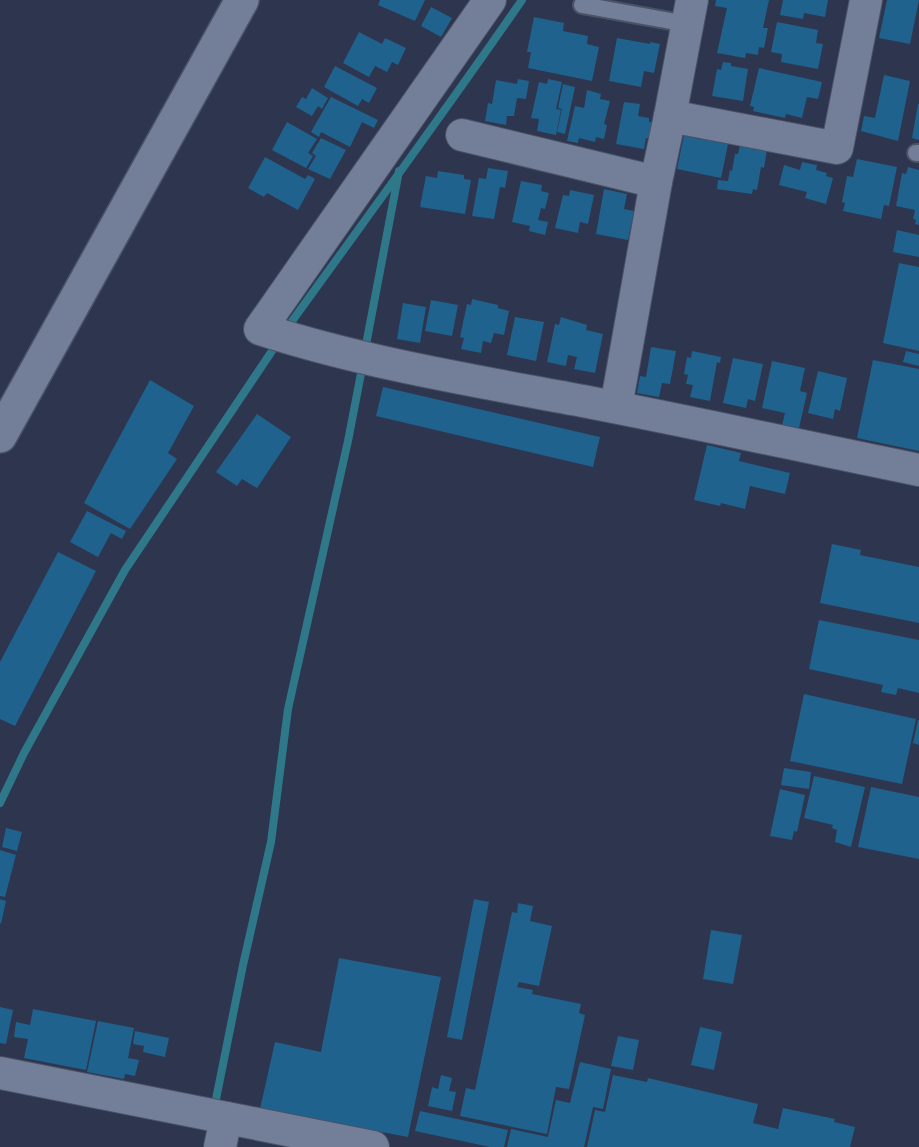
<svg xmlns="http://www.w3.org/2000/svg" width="919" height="1147" viewBox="0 0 919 1147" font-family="Inter,sans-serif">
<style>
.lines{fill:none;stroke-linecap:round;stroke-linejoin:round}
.stream{stroke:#2e788a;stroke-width:8}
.building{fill:#1f628d}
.lane-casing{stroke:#4a5266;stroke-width:20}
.street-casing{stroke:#4a5266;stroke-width:34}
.secondary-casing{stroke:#4a5266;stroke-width:36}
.lane{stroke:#737e99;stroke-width:16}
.street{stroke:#737e99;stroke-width:32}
.secondary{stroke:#737e99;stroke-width:33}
</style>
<rect width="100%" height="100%" fill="#2d364e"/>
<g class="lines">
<g class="stream">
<path d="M285,331C364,221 445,112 522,0"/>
<path d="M365,350L399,171"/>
<path d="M0,803L24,753L125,570L278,342"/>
<path d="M214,1109L243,965L271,842L288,709L348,441L363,363"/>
</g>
</g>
<g class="building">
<path d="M380,0H425L415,21L378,5Z"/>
<path d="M716,0H769L763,28H768L764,48L759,47L758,55L746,53L745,58L717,53L727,8L715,6Z"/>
<path d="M783,0H828L825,17L804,13L803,19L780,15Z"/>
<path d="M887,0H919L910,44L879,38Z"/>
<path d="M431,7L452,18L441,37L421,26Z"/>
<path d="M534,17L564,23L563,31L588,36L587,44L599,47L592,81L528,68L531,52H527Z"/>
<path d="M777,22L818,30L816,43L823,44L818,69L781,62L782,54L771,52Z"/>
<path d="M359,32L382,44L385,38L406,48L398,65L392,62L387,72L375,66L369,77L343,63Z"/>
<path d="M617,38L650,44V42L660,44L654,73L644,71L641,87L609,81Z"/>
<path d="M723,62L731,63V66L748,69L743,101L712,96L717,69L721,70Z"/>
<path d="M335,66L377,88L369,103L362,99L358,106L324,87Z"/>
<path d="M759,68L822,82L818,99L807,97L802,118L786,114L785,118L753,111L754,107L750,106Z"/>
<path d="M884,75L910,81L898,141L861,131L864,116L875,118Z"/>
<path d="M518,79L529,81L526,99L517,98L514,116H507L506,125L485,121L488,103L492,104L496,80L517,84Z"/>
<path d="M548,79L562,82L556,109L561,110L556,135L537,131L539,119L531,118L539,82L547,84Z"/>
<path d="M563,84L575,87L565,134L557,132L562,109L558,108Z"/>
<path d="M312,88L328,98L322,109L318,106L312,116L296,107L302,97L306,99Z"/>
<path d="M587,90L601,94L600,99L610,101L604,124L607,125L604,139L596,137L595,142L579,138L578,143L567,141L575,106L584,108Z"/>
<path d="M331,97L378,120L374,128L362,122L350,147L321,132L319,137L311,132Z"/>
<path d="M624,102L640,104L638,116L649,118V122H655L652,139L646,138L644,149L616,144Z"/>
<path d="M918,104H919V140L912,138Z"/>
<path d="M287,122L317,139L308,153L313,156L306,168L272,150Z"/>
<path d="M701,133L714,136L713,141L728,144L721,178L677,169L684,135L700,139Z"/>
<path d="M321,138L346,150L330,179L308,169L316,156L312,153Z"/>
<path d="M740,145L767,149L764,168L761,167L757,190L753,189L752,194L717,189L718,180L728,181L730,170L732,171L735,154H738Z"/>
<path d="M265,157L305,179L308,175L315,179L298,210L267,193L264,197L248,188Z"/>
<path d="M857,159L897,167L889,206L884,205L881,219L843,211L845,203L842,202L847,176L853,177Z"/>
<path d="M802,162L817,165L816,170L827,173L826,176L833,178L826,204L805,198L807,192L779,185L784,165L800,170Z"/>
<path d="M908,167L919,170V225L915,224L916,220L913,219L915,210L896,206L902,173L906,174Z"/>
<path d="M488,168L508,171L505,188L500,187L494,219L472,216L479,178L486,179Z"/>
<path d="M438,171L464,175V179L471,180L465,214L420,207L426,176L437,178Z"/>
<path d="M521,181L542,185L541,191L549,193L545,209L541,208L538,220L548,222L545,235L529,231L530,226L512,222Z"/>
<path d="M604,189L627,194L624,209L634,211L628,240L596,234Z"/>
<path d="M570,190L594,195L588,224L580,222L578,233L555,228L563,195L569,196Z"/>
<path d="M897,230L919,235V257L893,252Z"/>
<path d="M899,263L919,267V351L883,343Z"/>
<path d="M472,299L498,305V308L509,311L504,335L494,333L491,343L483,341L481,353L461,349L464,338L460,337L467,304L471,305Z"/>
<path d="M431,300L458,305L452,336L425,331Z"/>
<path d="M403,303L426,307L420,343L397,339Z"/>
<path d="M515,317L544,322L536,361L507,355Z"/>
<path d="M561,317L587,325L586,330L603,334L595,373L574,369L577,357L568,355L566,366L547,362L555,324L559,325Z"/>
<path d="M651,347L676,351L670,384L662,383L659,397L637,393L640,376L646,377Z"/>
<path d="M692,351L721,357L720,363L717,362L710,401L690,397L693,385L686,384L688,375L684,374L687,357L691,358Z"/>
<path d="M906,351L919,354V366L903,362Z"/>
<path d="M733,358L763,364L755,401L748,399L746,408L723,403Z"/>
<path d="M873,360L919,369V451L857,438Z"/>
<path d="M772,361L805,368L800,391L807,393L799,428L782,425L785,413L762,408Z"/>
<path d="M818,371L847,378L840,411L835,409L833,419L808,413Z"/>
<path d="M150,380L194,406L168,453L177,459L130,529L84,503Z"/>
<path d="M383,387L600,437L593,467L376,416Z"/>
<path d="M257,414L291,437L257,488L242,479L237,486L216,472Z"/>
<path d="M707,445L741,453L739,461L790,473L785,494L750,486L745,509L721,503L720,506L694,500Z"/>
<path d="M87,511L126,531L122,539L111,533L98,557L70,542Z"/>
<path d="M832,544L861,550L860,555L919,567V623L820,603Z"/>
<path d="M58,552L96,571L15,726L0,719V662Z"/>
<path d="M819,620L919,640V693L898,688L896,695L881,692L883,685L809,669Z"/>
<path d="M804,694L916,719L902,784L790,761Z"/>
<path d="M918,720H919V745L913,743Z"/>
<path d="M784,768L811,772L809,789L781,785Z"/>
<path d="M814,776L865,787L851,847L835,842L837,830L832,828L833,825L804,818Z"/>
<path d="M871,787L919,797V859L858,847Z"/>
<path d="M780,789L805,795L797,832L794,831L792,840L770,836Z"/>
<path d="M6,828L22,832L17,851L2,847Z"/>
<path d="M0,850L16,855L5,897L0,896Z"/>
<path d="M0,899L6,901L1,924L0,923Z"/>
<path d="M474,899L489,902L462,1040L447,1037Z"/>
<path d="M518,903L533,906L530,921L552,926L539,986L519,982L517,987L533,990L532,994L581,1004L579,1013L585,1015L569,1089L556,1087L547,1134L460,1116L466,1088L475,1090L512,912L517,913Z"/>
<path d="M711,930L742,935L733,984L703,979Z"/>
<path d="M339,958L441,977L408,1137L260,1109L275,1042L321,1052Z"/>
<path d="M0,1007L13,1010L6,1044L0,1043Z"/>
<path d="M33,1009L96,1021L86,1070L24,1058L28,1039L14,1037L16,1022L30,1025Z"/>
<path d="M98,1021L134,1028L128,1058L139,1060L135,1076L125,1074L124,1079L87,1072Z"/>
<path d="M700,1027L722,1032L714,1070L691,1065Z"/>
<path d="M135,1031L169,1038L165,1057L143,1052L144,1046L133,1044Z"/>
<path d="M618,1036L639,1040L633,1070L611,1066Z"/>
<path d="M580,1062L611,1069L603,1109L593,1107L584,1147H507L511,1129L548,1137L556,1100L570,1103Z"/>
<path d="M441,1075L452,1078L449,1091L456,1092L452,1111L428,1106L432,1087L438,1089Z"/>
<path d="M613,1075L647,1082L648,1078L758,1104L753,1123L778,1129L783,1108L835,1119L834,1122L855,1127L850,1147H587L595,1110L605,1112Z"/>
<path d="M420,1111L508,1130L504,1147H490L415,1131Z"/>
</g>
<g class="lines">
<g class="lane-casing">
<g id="lane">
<path d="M582,5L687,24"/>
<path d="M916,153H919"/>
</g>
</g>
<g class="street-casing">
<g id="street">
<path d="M490,0L260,329C368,364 482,382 593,403C702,424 810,448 919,470"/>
<path d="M670,116L837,148L866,0"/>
<path d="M462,135L656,182"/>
<path d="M616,407L656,182L670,116L692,0"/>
<path d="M0,1073L373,1147"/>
<path d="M220,1147L226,1118"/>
</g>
</g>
<g class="secondary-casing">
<path id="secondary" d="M0,436L242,0"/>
</g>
<use href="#lane" class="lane"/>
<use href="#street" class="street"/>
<use href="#secondary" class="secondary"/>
</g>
</svg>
